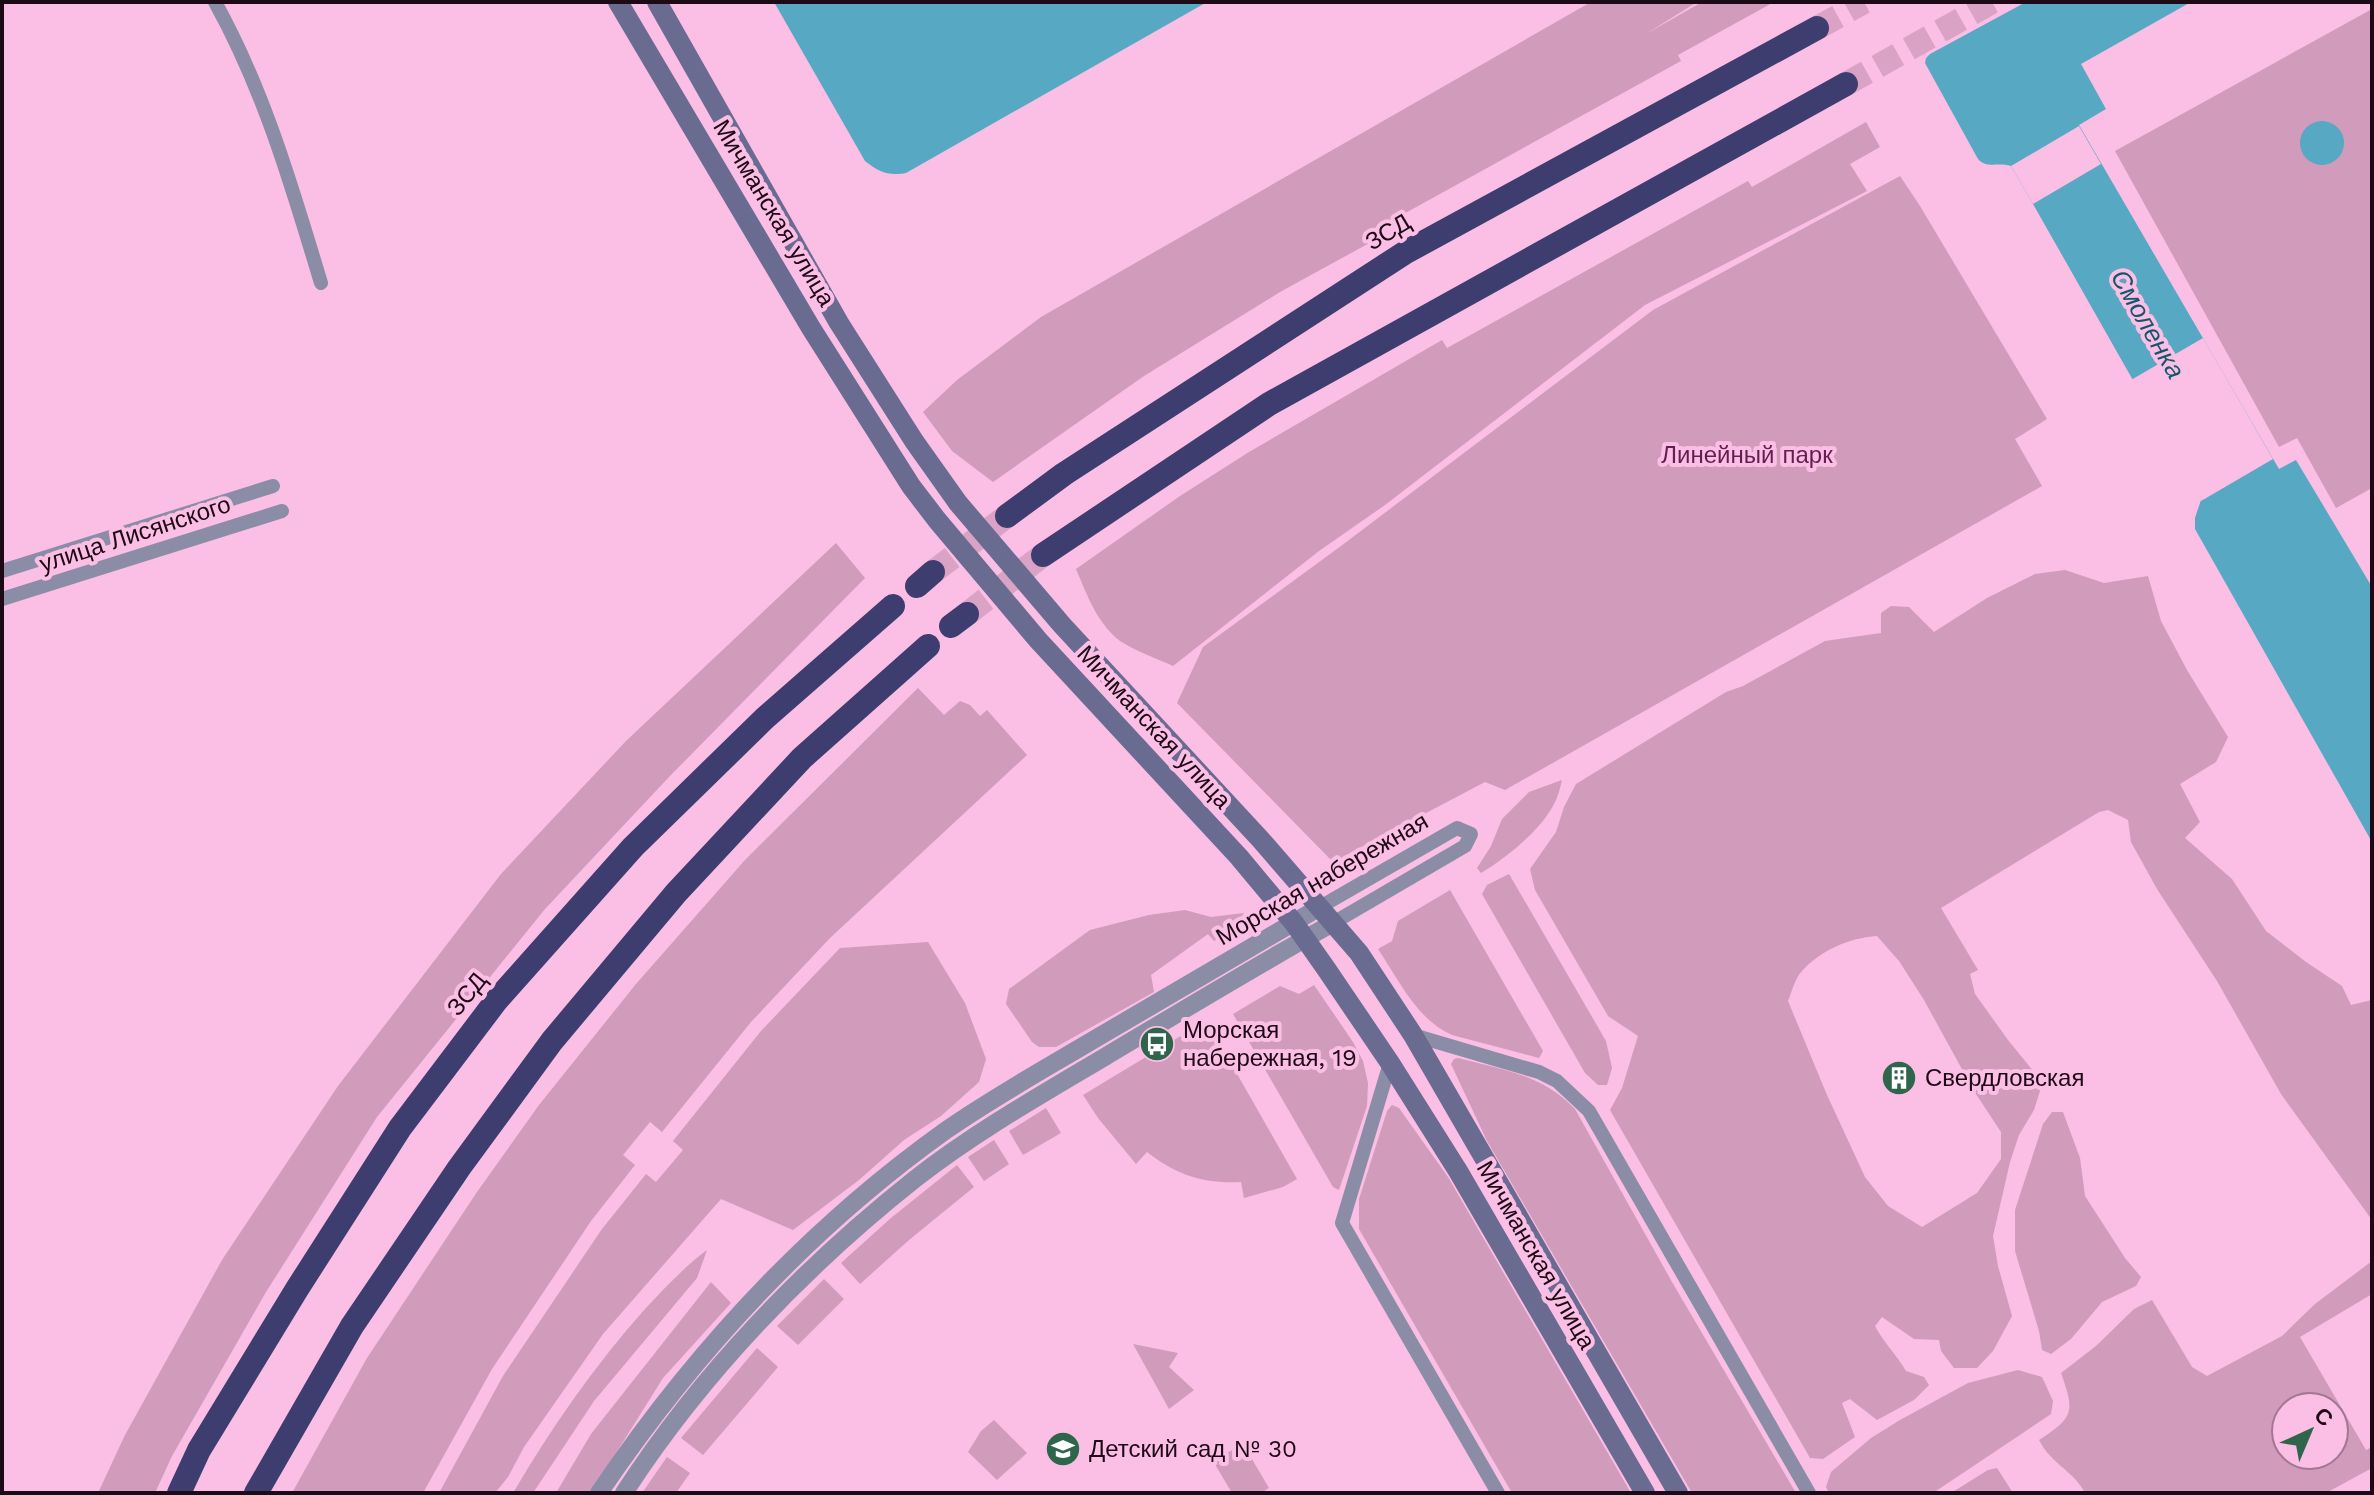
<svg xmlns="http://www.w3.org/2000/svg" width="2374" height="1495" viewBox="0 0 2374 1495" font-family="'Work Sans',sans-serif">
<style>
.green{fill:#d19bbc;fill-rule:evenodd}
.water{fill:#57a8c3}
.pier{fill:#fbbee4}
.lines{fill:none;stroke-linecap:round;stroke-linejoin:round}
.motorway-tunnel{stroke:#daa3c5;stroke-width:24;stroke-dasharray:24 12;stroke-linecap:butt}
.minor{stroke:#8b8da7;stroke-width:14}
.tertiary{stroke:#8b8da7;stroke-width:18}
.secondary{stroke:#696b90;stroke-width:20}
.motorway{stroke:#3d3d6f;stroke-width:24}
.labels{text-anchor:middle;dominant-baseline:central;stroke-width:8;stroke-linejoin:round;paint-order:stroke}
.street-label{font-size:24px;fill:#1e0917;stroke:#fbbee4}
.park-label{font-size:24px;fill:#641e4f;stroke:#fbbee4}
.poi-label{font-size:24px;fill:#1e0917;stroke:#fbbee4;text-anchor:start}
.water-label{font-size:26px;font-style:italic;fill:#13576a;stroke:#fbbee4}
</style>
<rect width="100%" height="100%" fill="#fbbee4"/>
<g class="green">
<path d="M1591,2H1697L1646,34L1702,2H1774L1678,55L1681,61L1380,227L1384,235L1280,292L1144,376L993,482L952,451L923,412L957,380L1041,317Z"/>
<path d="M2372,9V488L2336,508L2297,438L2279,447L2115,151Z"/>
<path d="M1866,122L1880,147L1850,164L1867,191L1645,305L1385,505L1319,551L1173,666C1156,658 1135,651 1120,641C1097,623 1087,595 1076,569L1180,496L1249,452L1442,340L1447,348L1748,181L1752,187Z"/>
<path d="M1900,176L1920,206L2047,419L2015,439L2042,486L1505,790L1485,782L1333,862L1177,703L1203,647L1341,546L1653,310Z"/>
<path d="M836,543L865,578L669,777L545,909L377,1117L266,1292L172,1456L155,1493H98L125,1435L222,1260L338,1086L501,874L626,741Z"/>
<path d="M2065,570L2104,583L2148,576L2161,621L2187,670L2228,737L2216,762L2180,784L2200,822L2185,838L2232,879L2266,931L2306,962L2342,986L2351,1005L2372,1000V1220L2281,1094L2217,981L2157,889L2131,842L2128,820L2108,810L2099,812L1941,908L1978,970L1970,974L1975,994L2008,1040L2034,1072L2040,1091L2034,1110L2019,1135L2010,1162L1993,1236L1998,1266L2012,1316L1993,1351L1977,1368H1954L1941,1351L1939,1340L1914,1339L1882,1317L1875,1326C1883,1342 1897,1355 1906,1371L1924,1377L1929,1385L1914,1400L1877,1420L1850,1399L1842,1403L1855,1437L1823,1459L1810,1458L1610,1110L1622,1088L1638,1036L1608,1016L1535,890L1530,869L1556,832L1564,807L1576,784L1726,692L1743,686L1825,641L1881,633V613L1891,606L1909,607L1934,632L1987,598L2035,574ZM1877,936L1899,961L1924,1000L1974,1091L2001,1132V1159L1977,1193L1922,1227L1888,1206L1865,1177L1827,1095L1788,1001C1792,991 1795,978 1802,971C1821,950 1849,938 1877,936Z"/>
<path d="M918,688L944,715L960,701L970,705L980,716L987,710L1027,755L830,938L751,1022L662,1132L650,1122L623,1155L635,1165L591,1221L492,1369L423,1493H292L367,1358L477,1192L539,1105L636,984L745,860Z"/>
<path d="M1562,780C1560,788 1558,797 1554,804C1541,830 1506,858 1481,873L1477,868L1491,846L1502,819L1529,792Z"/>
<path d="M1509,874L1606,1041L1612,1068L1607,1085H1598L1585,1073L1482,894L1487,885Z"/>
<path d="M1450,890L1543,1051L1539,1058L1452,1035C1416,1019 1399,980 1378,949L1392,941L1398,921Z"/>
<path d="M1185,910L1211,917L1244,913L1232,931L1214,941L1208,934L1151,975L1154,992L1056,1047H1039L1032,1042L1006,1004L1009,989L1090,930L1149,915Z"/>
<path d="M928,942L965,1003L986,1059L979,1082L941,1116L904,1140L859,1180L793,1230L721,1199L603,1334L524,1447L508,1477L495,1493H439L503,1376L602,1229L646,1174L656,1182L683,1150L673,1141L761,1031L840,948Z"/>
<path d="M1314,985L1353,1042L1363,1061L1368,1083L1367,1106L1339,1190L1333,1187L1233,1014L1280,986L1299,994Z"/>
<path d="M1198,1029L1207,1031L1216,1037L1297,1179L1283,1187L1244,1198L1241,1182C1204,1184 1176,1175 1147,1152L1136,1164L1098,1118L1083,1095L1189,1031Z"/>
<path d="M1458,1058C1503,1070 1541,1074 1575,1109L1672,1282L1796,1493H1692L1487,1141L1451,1064L1454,1059Z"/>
<path d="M1392,1105L1399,1108L1448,1177L1631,1493H1512L1359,1229V1199L1387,1111Z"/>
<path d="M1046,1108L1061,1133L1023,1155L1009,1131Z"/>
<path d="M2052,1112H2063L2080,1158L2085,1196L2125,1258L2141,1277L2136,1286L2102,1302L2071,1339L2051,1354L2042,1350L2039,1331L2015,1251V1210L2043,1124Z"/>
<path d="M994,1140L1009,1164L984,1181L968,1157Z"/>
<path d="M957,1165L974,1187L909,1240L860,1284L841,1263L891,1218Z"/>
<path d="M707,1250L697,1278L594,1401L533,1493H513C551,1428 595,1365 645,1309C665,1288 684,1267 707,1250Z"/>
<path d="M2372,1261V1294L2300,1337L2366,1450L2372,1447V1468L2326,1493H2085C2074,1471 2051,1464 2039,1440C2074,1417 2075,1412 2061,1373L2096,1346L2134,1309L2152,1300L2192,1367L2207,1376L2282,1336L2315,1304ZM2286,1407H2334V1455H2286Z"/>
<path d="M824,1279L844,1299L798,1345L777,1326Z"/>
<path d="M711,1282L731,1303L663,1378L591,1493H556L591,1434Z"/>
<path d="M1133,1344L1178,1353L1169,1367L1194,1390L1169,1409Z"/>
<path d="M757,1348L778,1367L703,1455L681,1438Z"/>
<path d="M2018,1370L2042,1377L2053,1401L2051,1414L1933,1493H1829L1826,1487L1831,1472L1871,1438L1900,1420L1968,1383Z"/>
<path d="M994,1420L1027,1453L997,1480L968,1452L981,1431Z"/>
<path d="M1243,1444L1269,1488L1261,1493H1232L1213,1461Z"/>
<path d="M667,1457L690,1473L676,1493H642Z"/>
<path d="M1997,1468L2013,1493H1951L1988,1470Z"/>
</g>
<g class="water">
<path d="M774,2H1207L906,173C888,176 879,172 865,161Z"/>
<path d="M2026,2H2191L2081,64L2106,109L2079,125L2279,469L2296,460L2372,587V842L2195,529V518L2201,500L2033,204L2011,166C1997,162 1987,169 1978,159L1925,63L1926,58L1930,54Z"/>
<circle cx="2322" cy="143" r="22"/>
</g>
<g class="pier">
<path d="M2079,126L2101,164L2033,204L2011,166Z"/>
<path d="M2203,338L2273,459L2201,501L2131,380Z"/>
</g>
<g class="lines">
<g class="motorway-tunnel">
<path d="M1817,28L1864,2"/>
<path d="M1846,84L1992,2"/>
<path d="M933,572L1007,516"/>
<path d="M967,614L1043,555"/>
</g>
<g class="minor">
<path d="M215,2C264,90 292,187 321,283"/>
<path d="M2,571L273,486"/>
<path d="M2,599L282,511"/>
<path d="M1320,907L1457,828L1471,834L1465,846L1333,923"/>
<path d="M1413,1035L1539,1072L1557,1081L1589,1111L1809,1493"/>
<path d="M1390,1063L1342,1223L1498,1493"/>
</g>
<g class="tertiary">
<path d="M599,1493C693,1354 808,1229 945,1131C995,1096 1048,1067 1100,1036C1173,993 1247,950 1320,907"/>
<path d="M624,1493C701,1374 804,1267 915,1179C974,1133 1039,1096 1103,1058C1180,1012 1256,966 1333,923"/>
</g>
<g class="secondary">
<path d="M618,2L811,328L911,486L937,520L1038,640L1239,857L1294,923L1327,970L1390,1063L1458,1171L1645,1493"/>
<path d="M657,2L839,323L914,441L958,503L1062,625L1261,840L1359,953L1413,1035L1678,1493"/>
</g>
<g class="motorway">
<path d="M1007,516L1064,474L1406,252L1817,28"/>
<path d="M1043,555L1269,404L1846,84"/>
<path d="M917,586L933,572"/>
<path d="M951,626L967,614"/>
<path d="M179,1493L199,1450L297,1289L400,1128L496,1001L633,847L765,718L893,606"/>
<path d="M256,1493L352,1326L459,1168L552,1041L676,893L802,758L928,646"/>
</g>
</g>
<defs>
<g id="bus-disc" transform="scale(1.8)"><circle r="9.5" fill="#2e654b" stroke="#fbbee4"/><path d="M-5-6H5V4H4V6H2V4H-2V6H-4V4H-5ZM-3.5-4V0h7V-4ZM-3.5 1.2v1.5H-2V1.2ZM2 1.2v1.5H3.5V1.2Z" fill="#fff"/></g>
<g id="building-disc" transform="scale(1.8)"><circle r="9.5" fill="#2e654b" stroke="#fbbee4"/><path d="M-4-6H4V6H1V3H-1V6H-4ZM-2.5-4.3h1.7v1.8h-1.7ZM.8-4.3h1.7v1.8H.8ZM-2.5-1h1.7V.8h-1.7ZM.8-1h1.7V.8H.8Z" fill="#fff"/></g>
<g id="school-disc" transform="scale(1.8)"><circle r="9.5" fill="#2e654b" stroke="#fbbee4"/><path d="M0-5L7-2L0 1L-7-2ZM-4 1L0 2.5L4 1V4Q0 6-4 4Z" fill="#fff"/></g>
</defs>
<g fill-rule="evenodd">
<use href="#bus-disc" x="1157" y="1044"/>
<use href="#building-disc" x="1899" y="1078"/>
<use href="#school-disc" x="1063" y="1449"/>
</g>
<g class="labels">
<g class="street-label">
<text transform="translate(774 213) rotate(59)">Мичманская улица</text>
<text transform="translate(1388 232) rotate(-31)">ЗСД</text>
<text transform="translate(135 534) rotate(-18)">улица Лисянского</text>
<text transform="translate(1154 727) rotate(47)">Мичманская улица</text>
<text transform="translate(1322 879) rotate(-30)">Морская набережная</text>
<text transform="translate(467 994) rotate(-51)">ЗСД</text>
<text transform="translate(1536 1255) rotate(60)">Мичманская улица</text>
</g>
<g class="park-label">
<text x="1747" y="455">Линейный парк</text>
</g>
<g class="poi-label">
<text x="1183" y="1030">Морская<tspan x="1183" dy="28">набережная, 19</tspan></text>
<text x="1925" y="1078">Свердловская</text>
<text x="1089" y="1449">Детский сад № 30</text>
</g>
<g class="water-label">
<text transform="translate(2148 324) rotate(60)">Смоленка</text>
</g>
</g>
<rect width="2374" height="1495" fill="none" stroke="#1e0917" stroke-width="8"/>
<g transform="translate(2310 1431) rotate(44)"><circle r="38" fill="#fbbee4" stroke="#a37692" stroke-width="2"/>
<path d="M0-6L14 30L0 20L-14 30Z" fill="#2e654b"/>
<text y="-12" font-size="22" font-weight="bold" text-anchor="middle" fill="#1e0917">С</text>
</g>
</svg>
